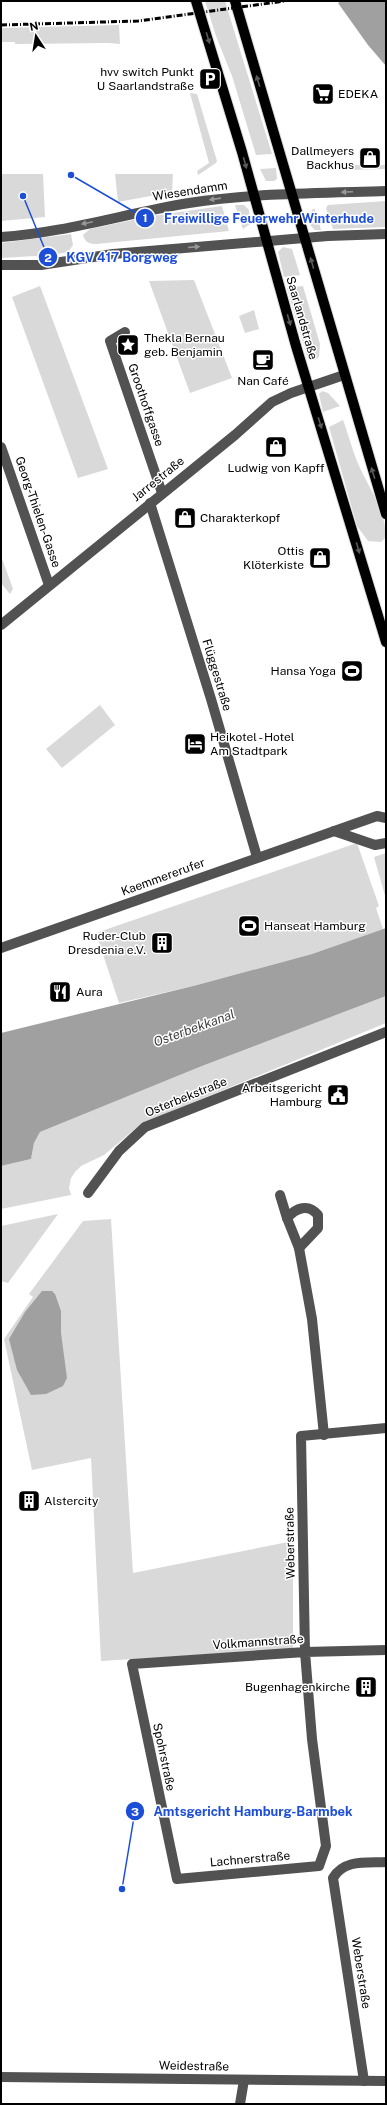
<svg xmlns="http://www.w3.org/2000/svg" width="387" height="2105" viewBox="0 0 387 2105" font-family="'Public Sans',sans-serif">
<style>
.green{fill:#d9d9d9}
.water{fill:#a0a0a0}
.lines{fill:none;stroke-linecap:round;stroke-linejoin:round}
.major-casing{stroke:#dbdbdb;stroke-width:12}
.minor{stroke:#525252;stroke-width:10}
.major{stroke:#000;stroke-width:10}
.rail{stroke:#000;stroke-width:3;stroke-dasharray:6 2 1 2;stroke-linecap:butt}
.oneway{fill:#595959}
.oneway2{fill:#979797}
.labels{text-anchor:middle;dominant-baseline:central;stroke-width:3;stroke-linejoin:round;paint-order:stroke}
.poi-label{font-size:12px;fill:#000;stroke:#fff;text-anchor:end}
.street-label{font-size:12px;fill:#000;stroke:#fff}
.water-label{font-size:13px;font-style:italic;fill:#414141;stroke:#fff}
.leader{fill:none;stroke:#1d4ed8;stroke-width:1.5}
.callout-dot{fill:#1d4ed8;stroke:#fff;stroke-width:1.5}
.mark-label{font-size:12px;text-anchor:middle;font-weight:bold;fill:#fff}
.callout-label{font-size:13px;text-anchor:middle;font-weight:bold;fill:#1d4ed8;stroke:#fff;stroke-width:3;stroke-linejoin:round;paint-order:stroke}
</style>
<rect width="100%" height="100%" fill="#fff"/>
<g class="green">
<path d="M205,1H225L272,154L256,155L232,76L216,36Z"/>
<path d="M119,25L120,44L108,43L15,44V42H1V28Z"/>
<path d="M190,93L197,94L217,161L216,163L198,175L197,171L209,163Z"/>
<path d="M346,165H386V169L346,170Z"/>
<path d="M276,168L277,179L274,181H266L260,169Z"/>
<path d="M1,174H43L45,217L1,221Z"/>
<path d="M115,174H173L172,192L118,202Z"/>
<path d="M386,201V227L333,229L326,208L328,205Z"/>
<path d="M235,205H244L249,210L250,224L243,229Z"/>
<path d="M222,206L229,231L96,244C89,244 85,242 83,235L90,229L152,216Z"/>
<path d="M313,209H315L321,230H315L310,225L309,214Z"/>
<path d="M71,234L73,245L68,252L52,255L1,258V243Z"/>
<path d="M283,247L292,249L300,275L284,277L278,252Z"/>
<path d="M194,280L232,378L190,393L149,281Z"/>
<path d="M40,286L108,469L78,478L12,297Z"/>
<path d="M303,286L320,344L319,357L315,360L310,359L307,356L287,288Z"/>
<path d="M254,310L259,329L245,333L239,316Z"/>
<path d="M322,391L328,393L340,406L323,412L319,394Z"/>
<path d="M343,420C349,436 353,453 360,468C370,489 386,513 386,537L381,542L368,541L357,526L329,427Z"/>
<path d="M1,556L13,589L10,594L1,583Z"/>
<path d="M100,705L115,725L62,768L46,749Z"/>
<path d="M357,843L379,906L376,908L383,929L312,954L197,985L119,1003L96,933Z"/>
<path d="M386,853V899L374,857Z"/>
<path d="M386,996V1023L141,1124L104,1155L81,1166L75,1172L71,1178L69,1188L71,1195L1,1209V1166L31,1159L34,1143L40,1132L202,1066Z"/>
<path d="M58,1214L8,1283L1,1281V1226Z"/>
<path d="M111,1219L133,1573L293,1541V1649L101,1661L91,1458L32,1470L4,1339L33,1297L29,1294L83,1221Z"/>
</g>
<g class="water">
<path d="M341,1H386V66L368,45L338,3Z"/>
<path d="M386,928V996L202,1066L40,1132L34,1143L31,1159L1,1166V1033L197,985L312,954Z"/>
<path d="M42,1291H52L55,1294L61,1311V1333L67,1378L63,1386L46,1394L31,1395L17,1370L9,1339L25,1312Z"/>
</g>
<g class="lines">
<g class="major-casing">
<g id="major">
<path d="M196,1L242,152L296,346L386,642"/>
<path d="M235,1L386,514"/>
</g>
</g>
<g class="minor">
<path d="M1,237C64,233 127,213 189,203C254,193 320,193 386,191"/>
<path d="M1,265H41L113,254L328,236L386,234"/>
<path d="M125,332L110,341L162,493"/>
<path d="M1,447L49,585"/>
<path d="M150,503L211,699L257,857"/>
<path d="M1,625L235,435L272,402L291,393L344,375"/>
<path d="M334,831L375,845L386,843"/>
<path d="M1,948L377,816L386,818"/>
<path d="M88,1193L119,1151L145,1127L386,1032"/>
<path d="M280,1195L287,1218C296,1208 308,1203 318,1215V1228L299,1248"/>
<path d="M287,1218L299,1248L312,1319L324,1435"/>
<path d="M386,1428L301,1436L305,1652L312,1739L326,1846L319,1866L177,1879L132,1664L305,1652L386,1650"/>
<path d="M1,2077L386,2081"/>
<path d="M364,2081L333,1878C344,1859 367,1863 386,1862"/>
<path d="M240,2104L244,2080"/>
</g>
<use href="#major" class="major"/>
<path class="rail" d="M1,25L138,21L285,1"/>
</g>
<defs><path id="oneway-solid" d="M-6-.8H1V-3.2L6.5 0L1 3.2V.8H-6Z"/></defs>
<g class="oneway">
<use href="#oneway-solid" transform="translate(208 38) rotate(73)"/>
<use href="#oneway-solid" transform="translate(258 81) rotate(-107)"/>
<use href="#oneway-solid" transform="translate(245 163) rotate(75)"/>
<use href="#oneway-solid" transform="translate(312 263) rotate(-106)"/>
<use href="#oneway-solid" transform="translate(289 320) rotate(74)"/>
<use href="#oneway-solid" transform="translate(320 423) rotate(73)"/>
<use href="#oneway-solid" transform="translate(373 473) rotate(-107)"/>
<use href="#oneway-solid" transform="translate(358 548) rotate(74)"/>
</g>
<g class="oneway2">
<use href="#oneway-solid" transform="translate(347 192) rotate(178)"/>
<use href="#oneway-solid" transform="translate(215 199) rotate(172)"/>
<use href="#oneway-solid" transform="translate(87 223) rotate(168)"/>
<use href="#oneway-solid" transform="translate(194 247) rotate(-5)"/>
</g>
<defs>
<g id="parking-square" transform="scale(1.15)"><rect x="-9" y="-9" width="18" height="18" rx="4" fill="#000" stroke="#fff"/><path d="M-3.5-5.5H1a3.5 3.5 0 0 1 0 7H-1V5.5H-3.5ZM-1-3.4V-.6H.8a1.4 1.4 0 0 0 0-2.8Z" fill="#fff"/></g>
<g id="supermarket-square" transform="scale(1.15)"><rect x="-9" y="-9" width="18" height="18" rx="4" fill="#000" stroke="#fff"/><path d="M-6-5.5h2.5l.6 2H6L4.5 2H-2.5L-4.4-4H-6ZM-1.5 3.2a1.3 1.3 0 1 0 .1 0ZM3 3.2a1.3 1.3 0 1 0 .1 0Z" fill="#fff"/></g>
<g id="shop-square" transform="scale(1.15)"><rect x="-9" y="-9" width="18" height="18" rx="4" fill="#000" stroke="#fff"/><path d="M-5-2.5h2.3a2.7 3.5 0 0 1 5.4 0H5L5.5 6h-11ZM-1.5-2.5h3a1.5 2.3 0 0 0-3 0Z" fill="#fff"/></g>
<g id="sight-square" transform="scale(1.15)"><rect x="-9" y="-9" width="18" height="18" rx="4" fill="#000" stroke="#fff"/><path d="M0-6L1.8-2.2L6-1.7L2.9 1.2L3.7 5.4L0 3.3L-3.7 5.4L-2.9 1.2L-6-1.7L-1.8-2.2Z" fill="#fff"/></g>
<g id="cafe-square" transform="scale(1.15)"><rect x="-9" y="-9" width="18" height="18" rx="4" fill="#000" stroke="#fff"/><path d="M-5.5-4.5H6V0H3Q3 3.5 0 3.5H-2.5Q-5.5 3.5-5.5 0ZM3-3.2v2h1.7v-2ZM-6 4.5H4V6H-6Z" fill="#fff"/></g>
<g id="stadium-square" transform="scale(1.15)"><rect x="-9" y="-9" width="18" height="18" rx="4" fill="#000" stroke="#fff"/><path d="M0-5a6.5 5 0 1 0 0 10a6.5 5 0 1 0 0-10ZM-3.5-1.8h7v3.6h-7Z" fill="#fff"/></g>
<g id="hotel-square" transform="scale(1.15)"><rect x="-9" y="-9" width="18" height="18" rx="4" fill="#000" stroke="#fff"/><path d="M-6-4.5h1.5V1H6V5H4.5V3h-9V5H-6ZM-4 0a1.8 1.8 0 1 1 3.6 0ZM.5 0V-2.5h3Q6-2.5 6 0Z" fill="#fff"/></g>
<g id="building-square" transform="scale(1.15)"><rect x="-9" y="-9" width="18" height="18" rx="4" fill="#000" stroke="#fff"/><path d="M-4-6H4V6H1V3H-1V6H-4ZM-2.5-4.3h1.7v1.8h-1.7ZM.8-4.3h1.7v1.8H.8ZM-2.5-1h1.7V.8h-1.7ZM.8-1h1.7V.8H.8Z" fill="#fff"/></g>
<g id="restaurant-square" transform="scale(1.15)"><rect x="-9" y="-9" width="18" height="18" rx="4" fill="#000" stroke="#fff"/><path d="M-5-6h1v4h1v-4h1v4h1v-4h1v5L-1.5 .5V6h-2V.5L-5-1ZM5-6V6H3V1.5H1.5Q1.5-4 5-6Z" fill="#fff"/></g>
<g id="civic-square" transform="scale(1.15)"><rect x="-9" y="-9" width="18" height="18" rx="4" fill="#000" stroke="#fff"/><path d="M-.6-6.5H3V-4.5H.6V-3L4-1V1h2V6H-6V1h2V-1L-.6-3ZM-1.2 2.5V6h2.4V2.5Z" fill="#fff"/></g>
</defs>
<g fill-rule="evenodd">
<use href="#parking-square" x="210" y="79"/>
<use href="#supermarket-square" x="323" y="94"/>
<use href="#shop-square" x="370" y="158"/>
<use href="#sight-square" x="128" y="345"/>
<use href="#cafe-square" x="263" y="360"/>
<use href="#shop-square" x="276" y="447"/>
<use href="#shop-square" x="185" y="518"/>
<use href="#shop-square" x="320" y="558"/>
<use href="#stadium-square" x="352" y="671"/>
<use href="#hotel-square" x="195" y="744"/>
<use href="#stadium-square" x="249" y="926"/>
<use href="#building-square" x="162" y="943"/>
<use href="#restaurant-square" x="60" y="992"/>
<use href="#civic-square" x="338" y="1095"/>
<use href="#building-square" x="29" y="1501"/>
<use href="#building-square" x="366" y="1687"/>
</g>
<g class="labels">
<g class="poi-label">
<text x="194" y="72">hvv switch Punkt<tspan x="194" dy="14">U Saarlandstraße</tspan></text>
<text x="338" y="94" text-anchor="start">EDEKA</text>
<text x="354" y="151">Dallmeyers<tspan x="354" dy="14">Backhus</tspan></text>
<text x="144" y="338" text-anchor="start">Thekla Bernau<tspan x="144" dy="14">geb. Benjamin</tspan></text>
<text x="263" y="381" text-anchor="middle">Nan Café</text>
<text x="276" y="468" text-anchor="middle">Ludwig von Kapff</text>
<text x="200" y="518" text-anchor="start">Charakterkopf</text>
<text x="304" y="551">Ottis<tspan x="304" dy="14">Klöterkiste</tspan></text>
<text x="336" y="671">Hansa Yoga</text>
<text x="210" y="737" text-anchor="start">Heikotel - Hotel<tspan x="210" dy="14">Am Stadtpark</tspan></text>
<text x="264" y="926" text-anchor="start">Hanseat Hamburg</text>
<text x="146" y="936">Ruder-Club<tspan x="146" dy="14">Dresdenia e.V.</tspan></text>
<text x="76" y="992" text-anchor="start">Aura</text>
<text x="322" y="1088">Arbeitsgericht<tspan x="322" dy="14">Hamburg</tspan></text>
<text x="44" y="1501" text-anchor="start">Alstercity</text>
<text x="350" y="1687">Bugenhagenkirche</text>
</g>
<g class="street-label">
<text transform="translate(190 191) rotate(-9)">Wiesendamm</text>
<text transform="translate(302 318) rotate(74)">Saarlandstraße</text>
<text transform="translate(146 405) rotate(71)">Groothoffgasse</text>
<text transform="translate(158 479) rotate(-39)">Jarrestraße</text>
<text transform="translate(38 512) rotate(71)">Georg-Thielen-Gasse</text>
<text transform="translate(217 675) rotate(73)">Flüggestraße</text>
<text transform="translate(163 877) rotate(-20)">Kaemmererufer</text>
<text transform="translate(186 1097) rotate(-22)">Osterbekstraße</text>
<text transform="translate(290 1543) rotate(-91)">Weberstraße</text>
<text transform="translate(258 1642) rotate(-4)">Volkmannstraße</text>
<text transform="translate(164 1757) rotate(78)">Spohrstraße</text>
<text transform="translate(250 1859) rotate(-5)">Lachnerstraße</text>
<text transform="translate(361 1973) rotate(81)">Weberstraße</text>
<text transform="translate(194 2066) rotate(1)">Weidestraße</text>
</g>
<g class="water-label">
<text transform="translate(194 1028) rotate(-20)">Osterbekkanal</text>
</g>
</g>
<path class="leader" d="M71 175L145 218M23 196L48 257M122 1889L135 1811"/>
<g class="callout-dot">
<circle cx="71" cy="175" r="4"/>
<circle cx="23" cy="196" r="4"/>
<circle cx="122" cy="1889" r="4"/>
<circle cx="145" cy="218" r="10"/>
<circle cx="48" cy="257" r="10"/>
<circle cx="135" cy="1811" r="10"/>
</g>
<g class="mark-label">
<text x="145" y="222">1</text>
<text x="48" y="262">2</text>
<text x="135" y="1816">3</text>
</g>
<g class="callout-label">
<text x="269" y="223">Freiwillige Feuerwehr Winterhude</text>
<text x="122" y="262">KGV 417 Borgweg</text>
<text x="253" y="1816">Amtsgericht Hamburg-Barmbek</text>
</g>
<rect width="387" height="2105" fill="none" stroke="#000000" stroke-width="4"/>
<g transform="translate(36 36) rotate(348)" stroke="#ffffff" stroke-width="3" paint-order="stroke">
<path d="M0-3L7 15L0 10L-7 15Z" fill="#000000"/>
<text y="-6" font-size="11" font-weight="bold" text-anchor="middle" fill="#000000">N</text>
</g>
</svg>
